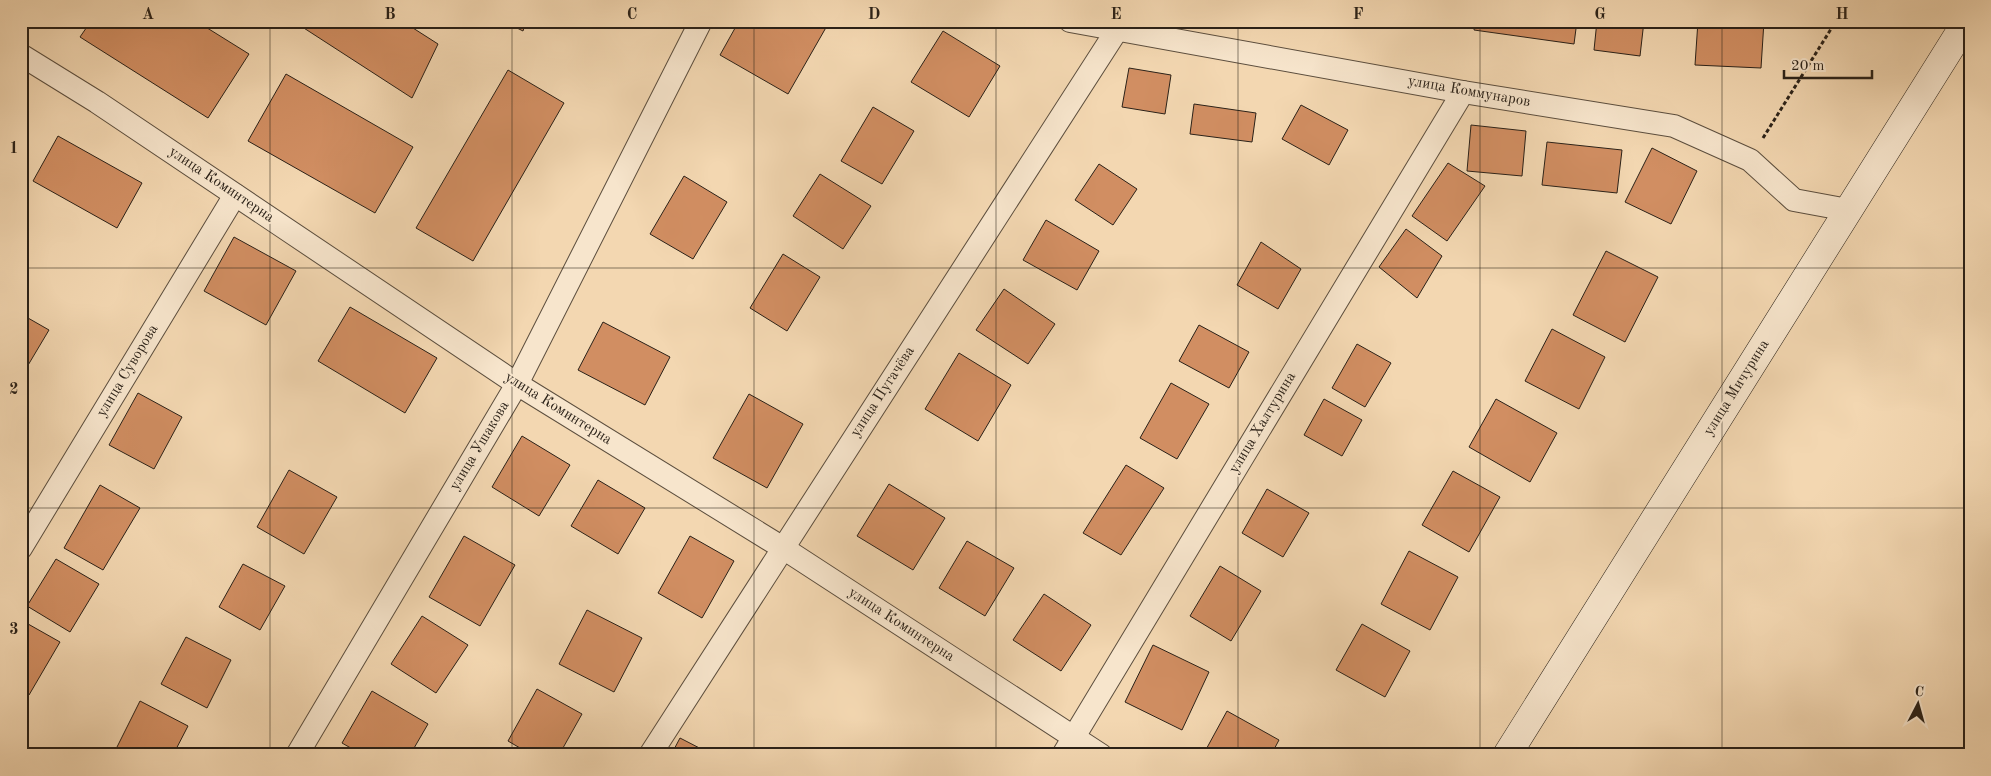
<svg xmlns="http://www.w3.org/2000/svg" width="1991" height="776" viewBox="0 0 1991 776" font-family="'Old Standard TT',serif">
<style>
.building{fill:#d18e62;stroke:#2a2118}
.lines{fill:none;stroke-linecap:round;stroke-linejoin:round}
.street-casing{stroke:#5c4e3e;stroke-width:24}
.secondary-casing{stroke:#2a2118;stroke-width:29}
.path{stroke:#2a2118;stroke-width:3;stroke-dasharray:4 2.5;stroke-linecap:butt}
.street{stroke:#f7e5cc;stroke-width:22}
.secondary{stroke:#f7e5cc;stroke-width:28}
.grid{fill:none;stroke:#2a2118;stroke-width:1;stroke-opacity:0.55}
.labels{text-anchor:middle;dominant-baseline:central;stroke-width:4;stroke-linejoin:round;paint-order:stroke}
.street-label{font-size:15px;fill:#2a2118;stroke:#f7e5cc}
.neatline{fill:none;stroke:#2a2118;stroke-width:2}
.grid-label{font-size:16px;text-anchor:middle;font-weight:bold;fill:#2a2118}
</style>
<rect width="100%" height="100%" fill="#f3d7b1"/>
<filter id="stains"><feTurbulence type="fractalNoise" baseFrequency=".004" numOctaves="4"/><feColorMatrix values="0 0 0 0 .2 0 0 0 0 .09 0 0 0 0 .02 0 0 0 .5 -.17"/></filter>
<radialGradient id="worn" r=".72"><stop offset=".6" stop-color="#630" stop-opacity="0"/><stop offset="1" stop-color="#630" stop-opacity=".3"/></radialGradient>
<g class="building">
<path d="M91,21H196L249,54L208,118L80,37Z"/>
<path d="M293,21H402L438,44L412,98Z"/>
<path d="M503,21H526L523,31Z"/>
<path d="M739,21H822L828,24L788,94L720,55Z"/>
<path d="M1475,21H1577L1574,44L1474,30Z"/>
<path d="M1597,21H1644L1640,56L1594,50Z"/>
<path d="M1698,21H1764L1761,68L1695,65Z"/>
<path d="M943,31L1000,66L969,117L911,82Z"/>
<path d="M1129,68L1171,75L1165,114L1122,107Z"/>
<path d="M508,70L564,103L473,261L416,228Z"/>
<path d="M286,74L413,147L375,213L248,141Z"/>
<path d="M1194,104L1256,113L1252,142L1190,134Z"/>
<path d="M1301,105L1348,130L1329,165L1282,139Z"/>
<path d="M873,107L914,131L882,184L841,161Z"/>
<path d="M1471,125L1526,131L1522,176L1467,171Z"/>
<path d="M58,136L142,183L117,228L33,181Z"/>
<path d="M1547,142L1622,150L1617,193L1542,185Z"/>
<path d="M1652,148L1697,171L1671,224L1625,202Z"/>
<path d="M1448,163L1485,186L1447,241L1412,216Z"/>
<path d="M1099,164L1137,189L1113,225L1075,200Z"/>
<path d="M820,174L871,206L843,249L793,216Z"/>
<path d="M684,176L727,202L693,259L650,234Z"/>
<path d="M1046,220L1099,251L1077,290L1023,260Z"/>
<path d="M1406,229L1442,256L1417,298L1379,267Z"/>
<path d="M234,237L296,271L266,325L204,291Z"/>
<path d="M1261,242L1301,269L1278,309L1237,285Z"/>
<path d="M1606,251L1658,277L1625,342L1573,315Z"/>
<path d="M783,254L820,277L787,331L750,308Z"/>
<path d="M1004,289L1055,324L1028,364L976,330Z"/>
<path d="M350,307L437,358L405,413L318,361Z"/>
<path d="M21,314L49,330L21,377Z"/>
<path d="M603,322L670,357L645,405L578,370Z"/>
<path d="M1199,325L1249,352L1229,388L1179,361Z"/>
<path d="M1552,329L1605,357L1579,409L1525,381Z"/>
<path d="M1357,344L1391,363L1365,407L1332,388Z"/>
<path d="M959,353L1011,385L978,441L925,409Z"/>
<path d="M1171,383L1209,404L1177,459L1140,438Z"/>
<path d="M138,393L182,417L154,469L109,445Z"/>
<path d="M749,394L803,424L767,488L713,458Z"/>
<path d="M1324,399L1362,420L1342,456L1304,435Z"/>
<path d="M1496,399L1557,433L1530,482L1469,447Z"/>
<path d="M522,436L570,465L539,516L492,487Z"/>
<path d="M1126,465L1164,488L1121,555L1083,533Z"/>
<path d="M289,470L337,497L304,554L257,527Z"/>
<path d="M1453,471L1500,497L1469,552L1422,525Z"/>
<path d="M598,480L645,508L618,554L571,526Z"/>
<path d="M889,484L945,518L913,570L857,536Z"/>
<path d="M100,485L140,508L103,570L64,548Z"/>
<path d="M1267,489L1309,513L1283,557L1242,533Z"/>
<path d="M464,536L515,565L480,626L429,597Z"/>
<path d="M690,536L734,561L702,618L658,593Z"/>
<path d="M967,541L1014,568L985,616L939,588Z"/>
<path d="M1409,551L1458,577L1430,630L1381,604Z"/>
<path d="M56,559L99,584L70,632L27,606Z"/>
<path d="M243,564L285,586L260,630L219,607Z"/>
<path d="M1220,566L1261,591L1231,641L1190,616Z"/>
<path d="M1044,594L1091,625L1061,671L1013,640Z"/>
<path d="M587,610L642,638L614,692L559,664Z"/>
<path d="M422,616L468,645L436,693L391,664Z"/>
<path d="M21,620L60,642L29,695L21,691Z"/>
<path d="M1362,624L1410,651L1385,697L1336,670Z"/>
<path d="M186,637L231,660L207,708L161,684Z"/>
<path d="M1153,645L1209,672L1182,730L1125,702Z"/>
<path d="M537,689L582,714L559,755H532L508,741Z"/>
<path d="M372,691L428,724L410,755H363L342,743Z"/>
<path d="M140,701L188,726L173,755H113Z"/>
<path d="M1227,711L1279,740L1271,755H1203Z"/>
<path d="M680,738L713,755H671Z"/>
</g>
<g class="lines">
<g class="street-casing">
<g id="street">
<path d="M1070,21L1463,92L1674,126L1750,160L1794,200L1848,210"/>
<path d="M21,55L97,102L517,384L783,548L1101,755"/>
<path d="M21,548L235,195"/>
<path d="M297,755L517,384L701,21"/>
<path d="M650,755L1117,30"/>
<path d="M1063,755L1463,92"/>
</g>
</g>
<g class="secondary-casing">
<path id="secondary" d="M1507,755L1967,21"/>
</g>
<path class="path" d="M1763,138L1836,21"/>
<use href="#street" class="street"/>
<use href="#secondary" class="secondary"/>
</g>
<path class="grid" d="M270,21V755M512,21V755M754,21V755M996,21V755M1238,21V755M1480,21V755M1722,21V755M21,268H1970M21,508H1970"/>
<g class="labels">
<g class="street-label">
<text transform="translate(1469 92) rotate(10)">улица Коммунаров</text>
<text transform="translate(221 185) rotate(34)">улица Коминтерна</text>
<text transform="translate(128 371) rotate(-59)">улица Суворова</text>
<text transform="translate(1737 388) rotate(-58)">улица Мичурина</text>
<text transform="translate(883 392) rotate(-57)">улица Пугачёва</text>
<text transform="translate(558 409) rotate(32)">улица Коминтерна</text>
<text transform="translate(1263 423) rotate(-59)">улица Халтурина</text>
<text transform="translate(480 446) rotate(-59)">улица Ушакова</text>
<text transform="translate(901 625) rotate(33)">улица Коминтерна</text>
</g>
</g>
<rect width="1991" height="776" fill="none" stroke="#f3d7b1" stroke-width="55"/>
<g transform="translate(1918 704) rotate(6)" stroke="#f7e5cc" stroke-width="4" paint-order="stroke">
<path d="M0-4L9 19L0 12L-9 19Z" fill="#2a2118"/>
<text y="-8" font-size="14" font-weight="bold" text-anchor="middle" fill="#2a2118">С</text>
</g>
<path d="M1784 70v8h88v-8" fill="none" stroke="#2a2118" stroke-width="2.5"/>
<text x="1791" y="70" font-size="15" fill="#2a2118" stroke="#f7e5cc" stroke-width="4" paint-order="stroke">20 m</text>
<rect x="28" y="28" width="1936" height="720" class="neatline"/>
<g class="grid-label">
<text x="148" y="19">A</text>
<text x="390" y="19">B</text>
<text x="632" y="19">C</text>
<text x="874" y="19">D</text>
<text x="1116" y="19">E</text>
<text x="1358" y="19">F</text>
<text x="1600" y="19">G</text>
<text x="1842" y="19">H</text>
<text x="14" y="153">1</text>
<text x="14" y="394">2</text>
<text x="14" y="634">3</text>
</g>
<rect width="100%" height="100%" filter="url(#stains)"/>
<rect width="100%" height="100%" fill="url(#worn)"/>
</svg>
